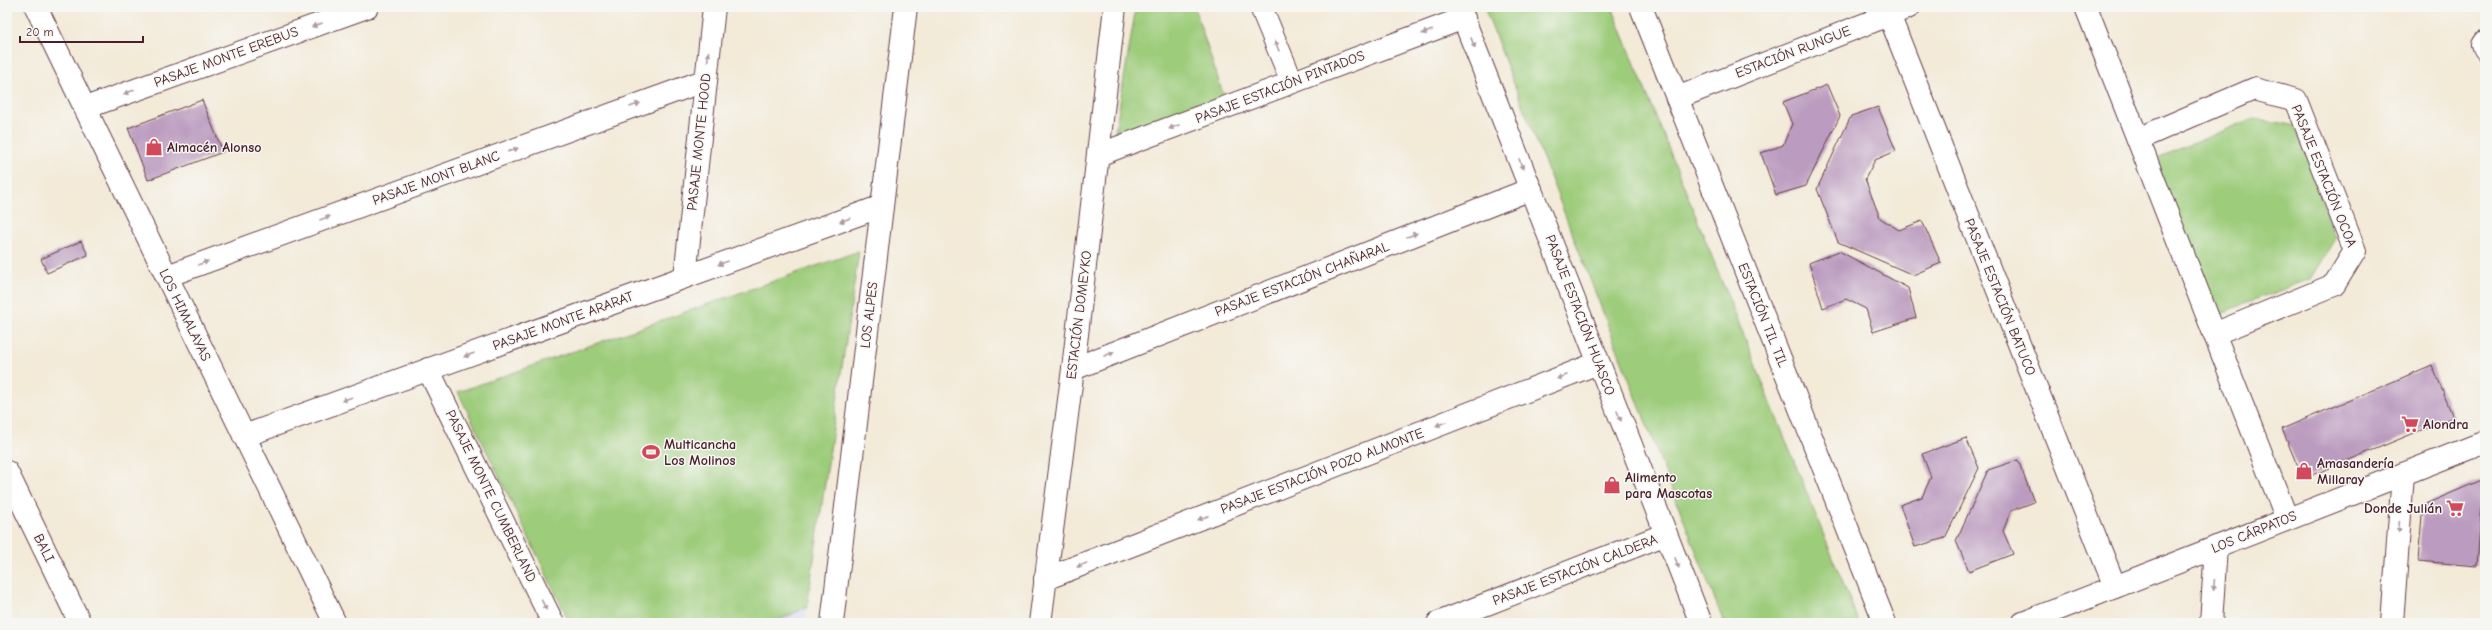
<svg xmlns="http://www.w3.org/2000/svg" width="2492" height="630" viewBox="0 0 2492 630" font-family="'Comic Neue',sans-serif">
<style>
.built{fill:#dbd6f7}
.green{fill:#9dcc7a;stroke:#747652}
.building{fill:#bb9bbf}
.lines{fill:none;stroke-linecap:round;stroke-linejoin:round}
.minor-casing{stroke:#633d45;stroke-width:24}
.minor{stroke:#fff;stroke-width:22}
.oneway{fill:#ae9aa0}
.labels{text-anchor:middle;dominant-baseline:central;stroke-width:3;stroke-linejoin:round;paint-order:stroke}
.street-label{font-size:14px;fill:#4a1f2b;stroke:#f6f6f2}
.poi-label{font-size:14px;font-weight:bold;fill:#4a1f2b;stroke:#f6f6f2;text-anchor:start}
</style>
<rect width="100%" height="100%" fill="#f6f6f2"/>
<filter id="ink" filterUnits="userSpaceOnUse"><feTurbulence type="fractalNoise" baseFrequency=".025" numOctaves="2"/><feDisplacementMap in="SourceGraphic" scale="8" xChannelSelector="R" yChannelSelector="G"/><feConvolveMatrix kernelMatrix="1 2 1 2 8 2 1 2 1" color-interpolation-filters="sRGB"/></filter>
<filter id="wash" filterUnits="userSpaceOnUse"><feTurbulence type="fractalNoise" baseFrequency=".012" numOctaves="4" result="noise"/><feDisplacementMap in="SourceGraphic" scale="16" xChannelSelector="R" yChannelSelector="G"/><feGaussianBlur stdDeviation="0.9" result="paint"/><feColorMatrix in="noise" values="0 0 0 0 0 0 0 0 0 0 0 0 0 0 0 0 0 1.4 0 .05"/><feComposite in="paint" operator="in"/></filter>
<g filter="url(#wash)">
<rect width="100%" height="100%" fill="#f3ead8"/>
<path class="built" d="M807,607L805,623H773L791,614Z"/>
<g class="green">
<path d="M1136,7H1194L1225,100L1114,138Z"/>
<path d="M1484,7H1612L1859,623H1724Z"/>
<path d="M2254,118L2296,126L2335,239L2310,279L2216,315L2155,159Z"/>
<path d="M859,251L807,607L773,623H570L458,392Z"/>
</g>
<g id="blocks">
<g class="building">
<path d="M1827,85L1840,116L1806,186L1776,195L1761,153L1783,145L1792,124L1783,102Z"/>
<path d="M202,100L223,152L148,180L128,128Z"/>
<path d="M1878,107L1896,151L1875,160L1865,179L1880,218L1899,230L1922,221L1941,263L1913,275L1838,242L1817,189L1851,116Z"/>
<path d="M81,241L88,255L47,273L41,259Z"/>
<path d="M1839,251L1908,288L1916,318L1873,332L1866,309L1846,299L1823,308L1809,263Z"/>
<path d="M2432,365L2453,417L2303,479L2282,429Z"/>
<path d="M1966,438L1979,468L1945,538L1915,547L1900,505L1922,497L1931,477L1922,454Z"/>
<path d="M2018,460L2034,502L2011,511L2003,531L2013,554L1969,571L1956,541L1988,470Z"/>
<path d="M2484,479L2477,566L2418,561L2423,505Z"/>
</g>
</g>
</g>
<g filter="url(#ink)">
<use href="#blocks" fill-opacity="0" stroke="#633d45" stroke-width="1"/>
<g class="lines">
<g class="minor-casing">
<g id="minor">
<path d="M36,7L335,623"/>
<path d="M1261,7L1292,82"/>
<path d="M1459,7L1701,623"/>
<path d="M1641,7L1885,623"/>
<path d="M1886,7L2115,587"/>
<path d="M2086,7L2287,519"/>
<path d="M2485,42L2483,45L2485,49"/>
<path d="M1677,98L1909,7"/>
<path d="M85,108L367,7"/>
<path d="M2138,139L2254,89L2296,100L2355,251L2334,285L2214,334"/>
<path d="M1098,155L1464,18"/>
<path d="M167,276L706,80"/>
<path d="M685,277L714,7"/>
<path d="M428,369L553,623"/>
<path d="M1073,369L1531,189"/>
<path d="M244,436L882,206"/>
<path d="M7,472L80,623"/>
<path d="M1045,579L1598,363"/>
<path d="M832,623L906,7"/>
<path d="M1040,623L1073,369L1115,7"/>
<path d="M1438,623L1666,534"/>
<path d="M2023,623L2485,442"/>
<path d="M2211,623L2216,547"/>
<path d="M2392,623L2403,474"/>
</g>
</g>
<use href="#minor" class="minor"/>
</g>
<defs><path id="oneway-solid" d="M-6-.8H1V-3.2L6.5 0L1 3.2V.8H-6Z"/></defs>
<g class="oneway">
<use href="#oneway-solid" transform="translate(317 25) rotate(160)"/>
<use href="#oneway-solid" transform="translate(1427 32) rotate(160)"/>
<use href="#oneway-solid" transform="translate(1473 43) rotate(69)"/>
<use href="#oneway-solid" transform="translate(1277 46) rotate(-112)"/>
<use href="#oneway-solid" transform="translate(708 57) rotate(-84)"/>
<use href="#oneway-solid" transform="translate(129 92) rotate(160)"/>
<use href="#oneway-solid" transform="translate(635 105) rotate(-20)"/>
<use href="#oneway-solid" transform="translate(1174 127) rotate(159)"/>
<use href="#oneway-solid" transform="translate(513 150) rotate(-20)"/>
<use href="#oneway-solid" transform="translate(1521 164) rotate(69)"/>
<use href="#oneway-solid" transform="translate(325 218) rotate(-20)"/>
<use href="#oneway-solid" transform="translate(845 220) rotate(160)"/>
<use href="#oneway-solid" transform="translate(1412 235) rotate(-21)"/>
<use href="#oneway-solid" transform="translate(203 263) rotate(-20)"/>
<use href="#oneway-solid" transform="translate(723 263) rotate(160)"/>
<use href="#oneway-solid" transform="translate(1109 354) rotate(-21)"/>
<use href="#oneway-solid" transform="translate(469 355) rotate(160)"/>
<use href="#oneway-solid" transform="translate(1562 377) rotate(159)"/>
<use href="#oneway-solid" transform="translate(347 399) rotate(160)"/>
<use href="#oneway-solid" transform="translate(1619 416) rotate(68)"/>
<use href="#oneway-solid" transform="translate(1441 424) rotate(159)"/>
<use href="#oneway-solid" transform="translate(1203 518) rotate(159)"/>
<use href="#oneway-solid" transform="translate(2399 527) rotate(94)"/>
<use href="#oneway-solid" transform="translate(1677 563) rotate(69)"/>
<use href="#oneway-solid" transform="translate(1082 565) rotate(158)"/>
<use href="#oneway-solid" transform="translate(2214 585) rotate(94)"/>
<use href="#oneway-solid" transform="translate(544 605) rotate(64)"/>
</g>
</g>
<defs>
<g id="shop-bare" transform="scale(1.38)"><path d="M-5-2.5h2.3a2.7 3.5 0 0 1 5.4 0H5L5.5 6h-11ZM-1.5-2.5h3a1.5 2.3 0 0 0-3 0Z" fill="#d1495b" stroke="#f6f6f2" stroke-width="2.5" paint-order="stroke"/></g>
<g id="supermarket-bare" transform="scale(1.38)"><path d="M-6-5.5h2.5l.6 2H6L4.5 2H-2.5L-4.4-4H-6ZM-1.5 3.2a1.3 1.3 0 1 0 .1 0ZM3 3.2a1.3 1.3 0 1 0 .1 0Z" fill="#d1495b" stroke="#f6f6f2" stroke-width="2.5" paint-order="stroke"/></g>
<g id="stadium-bare" transform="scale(1.38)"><path d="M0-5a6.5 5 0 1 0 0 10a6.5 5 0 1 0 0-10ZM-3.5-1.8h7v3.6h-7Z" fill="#d1495b" stroke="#f6f6f2" stroke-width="2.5" paint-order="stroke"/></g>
</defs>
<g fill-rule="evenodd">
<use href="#shop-bare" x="154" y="147"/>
<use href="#supermarket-bare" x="2410" y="424"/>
<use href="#stadium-bare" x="651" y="452"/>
<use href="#shop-bare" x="2304" y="471"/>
<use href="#shop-bare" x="1612" y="485"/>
<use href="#supermarket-bare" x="2455" y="508"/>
</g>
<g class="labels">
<g class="street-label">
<text transform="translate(1793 52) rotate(-21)">ESTACIÓN RUNGUE</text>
<text transform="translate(226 57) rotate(-20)">PASAJE MONTE EREBUS</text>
<text transform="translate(1280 87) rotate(-21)">PASAJE ESTACIÓN PINTADOS</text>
<text transform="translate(699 142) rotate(-84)">PASAJE MONTE HOOD</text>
<text transform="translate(2324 176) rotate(68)">PASAJE ESTACIÓN OCOA</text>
<text transform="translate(436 178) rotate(-20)">PASAJE MONT BLANC</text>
<text transform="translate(1302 279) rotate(-21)">PASAJE ESTACIÓN CHAÑARAL</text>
<text transform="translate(2000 297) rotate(68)">PASAJE ESTACIÓN BATUCO</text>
<text transform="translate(185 315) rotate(64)">LOS HIMALAYAS</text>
<text transform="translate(869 315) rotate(-83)">LOS ALPES</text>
<text transform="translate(1079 315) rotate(-83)">ESTACIÓN DOMEYKO</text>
<text transform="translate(1580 315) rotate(69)">PASAJE ESTACIÓN HUASCO</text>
<text transform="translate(1763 315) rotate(68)">ESTACIÓN TIL TIL</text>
<text transform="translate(563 321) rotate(-20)">PASAJE MONTE ARARAT</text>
<text transform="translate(1322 471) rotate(-21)">PASAJE ESTACIÓN POZO ALMONTE</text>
<text transform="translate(491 496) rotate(64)">PASAJE MONTE CUMBERLAND</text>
<text transform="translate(2254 532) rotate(-22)">LOS CÁRPATOS</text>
<text transform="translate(44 548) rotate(64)">BALI</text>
<text transform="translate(1575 570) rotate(-21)">PASAJE ESTACIÓN CALDERA</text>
</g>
<g class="poi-label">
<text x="167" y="147">Almacén Alonso</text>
<text x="2423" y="424">Alondra</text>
<text x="664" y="444">Multicancha<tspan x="664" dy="16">Los Molinos</tspan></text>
<text x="2317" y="463">Amasandería<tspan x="2317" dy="16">Millaray</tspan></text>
<text x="1625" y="477">Alimento<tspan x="1625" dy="16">para Mascotas</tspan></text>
<text x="2442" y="508" text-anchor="end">Donde Julián</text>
</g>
</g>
<rect width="2492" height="630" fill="none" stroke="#f6f6f2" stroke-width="24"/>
<path d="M20 36v6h123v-6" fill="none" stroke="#4a1f2b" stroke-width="2"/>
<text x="26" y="36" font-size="12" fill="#4a1f2b" stroke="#f6f6f2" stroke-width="3" paint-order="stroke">20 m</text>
</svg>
